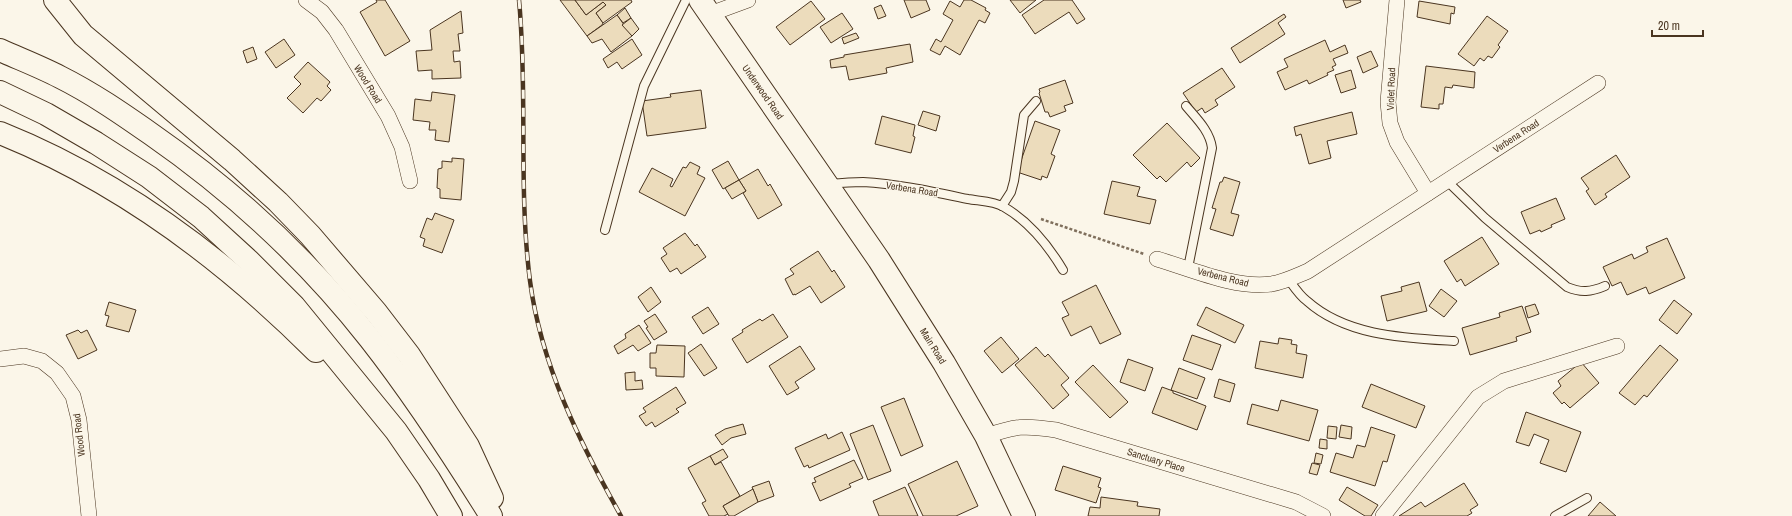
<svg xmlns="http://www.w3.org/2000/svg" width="1792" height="516" viewBox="0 0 1792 516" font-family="'Archivo Narrow',sans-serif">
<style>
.building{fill:#ecdcbc;stroke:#4a3520}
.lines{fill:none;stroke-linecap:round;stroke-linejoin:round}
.service-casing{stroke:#4a3520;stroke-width:10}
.minor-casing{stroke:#4a3520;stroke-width:16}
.secondary-casing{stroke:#4a3520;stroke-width:24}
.motorway-casing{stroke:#4a3520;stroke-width:24}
.path{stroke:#7f6f5c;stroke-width:2.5;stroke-dasharray:3 2;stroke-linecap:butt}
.service{stroke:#fbf6e9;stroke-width:8}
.minor{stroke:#fbf6e9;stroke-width:15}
.secondary{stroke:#fbf6e9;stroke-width:22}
.motorway{stroke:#fbf6e9;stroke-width:22}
.rail-casing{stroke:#4a3520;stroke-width:4.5}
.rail{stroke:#fbf6e9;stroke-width:3;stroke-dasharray:9;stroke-linecap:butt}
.labels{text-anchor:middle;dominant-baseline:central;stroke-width:3;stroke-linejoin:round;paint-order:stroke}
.street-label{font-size:10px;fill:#4a3520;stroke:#fbf6e9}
</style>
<rect width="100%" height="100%" fill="#fbf6e9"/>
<g class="building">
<path d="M376,0H385L410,41L385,56L360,12L377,2Z"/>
<path d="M560,0H575L586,15L603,2L606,5L596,13L603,23L602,25L587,36Z"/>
<path d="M575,0H631L632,2L603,23L596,13L606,5L603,2L586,15Z"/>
<path d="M904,0H926L930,10L911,18Z"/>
<path d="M964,0H971L986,8L985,10L990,13L985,23L979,20L960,55L945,46L940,55L930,50L936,39L941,42L953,20L943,14L950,1L960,7Z"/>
<path d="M1010,0H1036L1020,13Z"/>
<path d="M1044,0H1072L1085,19L1077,24L1069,12L1035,34L1022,15Z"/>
<path d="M1343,0H1360L1361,2L1346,8Z"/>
<path d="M811,1L825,19L790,45L776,27Z"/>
<path d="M1419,1L1455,7L1454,14L1451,13L1450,24L1417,17Z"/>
<path d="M881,5L886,16L878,19L874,8Z"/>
<path d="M625,8L631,18L623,23L617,15Z"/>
<path d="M461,11L463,33L458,34L460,51H453L454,62L460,61L461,78L432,79V70L418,71L416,51L432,50L430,30Z"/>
<path d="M842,13L853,29L831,43L820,27Z"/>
<path d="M1284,14L1286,17L1278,23L1285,34L1240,63L1231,48Z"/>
<path d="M617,15L632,36L611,52L602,39L592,43L587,36Z"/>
<path d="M1487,16L1508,31L1498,45L1500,47L1492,58L1488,56L1484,61L1480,58L1474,66L1458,54Z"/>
<path d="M631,18L639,29L632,36L622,25Z"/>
<path d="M856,33L859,38L844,44L842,38Z"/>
<path d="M284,39L295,55L276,68L265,52Z"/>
<path d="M632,39L642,55L622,69L617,62L608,68L603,59Z"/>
<path d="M1325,40L1330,52L1345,45L1348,53L1333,59L1336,65L1332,67L1334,70L1327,73L1328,75L1309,84L1307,80L1285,90L1277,72L1288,67L1284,59Z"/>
<path d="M910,44L913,62L886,68L887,73L849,80L846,66L831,68L830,60L844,57V55Z"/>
<path d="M253,47L257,59L247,63L243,51Z"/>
<path d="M1371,51L1378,66L1363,73L1357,57Z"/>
<path d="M308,62L330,82L327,86L331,90L321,101L317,98L303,113L287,98L301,84L294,77Z"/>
<path d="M1426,66L1475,72L1474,88L1453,85L1452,88L1445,87L1443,104H1439V109L1421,107Z"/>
<path d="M1222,68L1235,87L1215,100L1218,105L1205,113L1202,108L1196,112L1183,93Z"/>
<path d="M1351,70L1356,88L1341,93L1335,75Z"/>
<path d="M1065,80L1073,103L1064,106L1066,111L1050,117L1048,112H1045L1039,93L1040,92L1039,89Z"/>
<path d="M701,90L706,128L647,136L642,101L671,97L670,94Z"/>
<path d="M432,92L455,95L449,142L435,140L436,130H429L430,122L413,120L415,99L431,101Z"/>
<path d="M923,111L940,116L936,131L918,125Z"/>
<path d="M1352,112L1357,134L1327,141L1331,158L1309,164L1301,134L1296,136L1294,127Z"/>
<path d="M882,116L915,125L913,136L915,137L911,153L875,144Z"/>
<path d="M1035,121L1060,130L1051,154L1055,156L1047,178L1042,176L1041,180L1017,172Z"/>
<path d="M1167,123L1200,158L1191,167L1187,162L1166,182L1160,176L1157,179L1133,155Z"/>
<path d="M1616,155L1630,177L1605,194L1607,197L1595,205L1586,191L1589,189L1581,178Z"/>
<path d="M452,158L464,159L461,200L440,198V189L437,188L438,169L442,168V161L452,162Z"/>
<path d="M728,161L739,180L723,189L712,170Z"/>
<path d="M690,162L700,167L697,174L705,178L685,216L639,192L652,168L673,179L670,186L672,187L683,167L686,168Z"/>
<path d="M758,169L768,186L770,184L782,205L758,219L743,193L746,191L739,180Z"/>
<path d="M1224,177L1240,182L1231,213L1239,215L1233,236L1210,229L1216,209L1212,208L1220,182H1222Z"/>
<path d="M739,180L746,191L732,199L725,188Z"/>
<path d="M1112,181L1140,187L1137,196L1156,200L1150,224L1104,214Z"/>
<path d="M1556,198L1565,219L1551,225L1552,227L1541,232L1540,230L1530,234L1521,212Z"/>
<path d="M435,213L454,220L442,253L423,246L425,239L420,237L427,218L432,220Z"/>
<path d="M685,233L695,246L697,244L706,257L681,274L677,268L670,272L661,258L667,254L663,248Z"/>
<path d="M1482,237L1499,264L1465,286L1461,279L1457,282L1444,261Z"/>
<path d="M1667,238L1685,278L1649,294L1646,287L1627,295L1621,282L1612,286L1603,267L1632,254L1634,259L1648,252L1646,247Z"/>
<path d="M818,251L832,272L834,270L845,287L821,303L810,286L795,295V294L793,295L785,279L794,274L790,269Z"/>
<path d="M1419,282L1427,311L1387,321L1381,296L1402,291L1401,287Z"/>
<path d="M1096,285L1121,334L1100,344L1091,326L1071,336L1062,318L1069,315L1062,302Z"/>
<path d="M651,287L661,302L648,312L638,297Z"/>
<path d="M1441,289L1457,301L1444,317L1429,306Z"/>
<path d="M1674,300L1692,314L1677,334L1659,320Z"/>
<path d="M109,302L136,310L129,332L106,326L109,316L105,315Z"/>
<path d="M1535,304L1539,314L1528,318L1525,307Z"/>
<path d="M1522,306L1531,332L1516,337L1517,341L1470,355L1462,328L1500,317L1499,313Z"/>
<path d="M708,307L719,324L703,334L692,317Z"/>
<path d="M1206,307L1244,325L1235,343L1197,325Z"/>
<path d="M655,314L667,332L654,340L646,328L648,327L644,321Z"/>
<path d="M773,314L788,337L747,363L732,339L743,332L742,330L760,319L762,321Z"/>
<path d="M639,325L651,343L638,351L633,345L618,354L614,346L626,338L625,334Z"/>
<path d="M78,330L81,333L87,330L97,350L78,359L66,335Z"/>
<path d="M1192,335L1221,345L1212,370L1183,360Z"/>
<path d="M1001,337L1019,359L1002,373L984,351Z"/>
<path d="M1279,338L1292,340L1291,344L1297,345L1296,353L1307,355L1303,378L1255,368L1260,341L1278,344Z"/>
<path d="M701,344L717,368L704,376L688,353Z"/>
<path d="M657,345L685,346L684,377L656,376V368H650V353H656Z"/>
<path d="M1660,345L1678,360L1647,397L1644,395L1635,405L1619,393Z"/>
<path d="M800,346L815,369L795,382L799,388L787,395L769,366Z"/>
<path d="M1036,347L1045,357L1048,354L1069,378L1061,385L1069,395L1053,409L1015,365Z"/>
<path d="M1128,359L1153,368L1145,391L1120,382Z"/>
<path d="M1581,362L1599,383L1570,408L1564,402L1562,404L1553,393L1561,386L1558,381Z"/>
<path d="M1093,365L1128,402L1110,418L1075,382Z"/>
<path d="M1179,368L1205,378L1197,399L1171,390Z"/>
<path d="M635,372V381L642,380L643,389L626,390L625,373Z"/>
<path d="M1219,379L1235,384L1230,402L1214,397Z"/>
<path d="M1371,384L1425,406L1416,428L1362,407Z"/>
<path d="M676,387L686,403L676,409L679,412L655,427L652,422L646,426L639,416L646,412L643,408Z"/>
<path d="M1162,387L1173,391V393L1206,406L1197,430L1152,413Z"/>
<path d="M904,398L923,446L901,456L881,407Z"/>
<path d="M1281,400L1318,410L1309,441L1247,424L1252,404L1278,411Z"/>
<path d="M1526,412L1581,432L1566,472L1540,463L1549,440L1534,434L1529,446L1516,442Z"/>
<path d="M743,424L746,434L731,438L722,445L715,435L725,429Z"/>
<path d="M873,425L891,471L868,480L850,434Z"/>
<path d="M1341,425L1352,427L1351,439L1339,437Z"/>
<path d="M1328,426L1337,427L1336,439L1327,438Z"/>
<path d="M1371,427L1395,435L1387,462L1383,461L1375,486L1330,472L1336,453L1353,458L1357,445L1365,447Z"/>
<path d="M842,432L850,450L809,468L808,465L804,467L795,448L826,434L828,439Z"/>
<path d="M1320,439L1327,440V449L1319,448Z"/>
<path d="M723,449L728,457L715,465L710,456Z"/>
<path d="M1316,453L1323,455L1321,464L1314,463Z"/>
<path d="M710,456L715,465L721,462L740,496L723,506L728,514L724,516H709L702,503L706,501L688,468Z"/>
<path d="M854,460L863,478L849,484L851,487L820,501L812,483L816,482L814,478Z"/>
<path d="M957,461L978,506L956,516H923L908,484Z"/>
<path d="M1312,463L1320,465L1317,475L1309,473Z"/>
<path d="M1063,466L1101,478L1098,487L1101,488L1096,503L1055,490Z"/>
<path d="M769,481L774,496L758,502L752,487Z"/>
<path d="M1464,483L1478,505L1470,510L1472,513L1467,516H1399L1421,502L1425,507Z"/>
<path d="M905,487L918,516H879L873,501Z"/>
<path d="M1347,487L1378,505L1371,516H1365L1339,500Z"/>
<path d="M753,489L758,502L734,516H729L723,506Z"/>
<path d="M1101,497L1138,502L1137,506L1160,509L1159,516H1088L1090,507L1100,508Z"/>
<path d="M1600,502L1616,516H1588Z"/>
</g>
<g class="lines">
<g class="service-casing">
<g id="service">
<path d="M1186,106C1196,118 1210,131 1212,148L1188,268"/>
<path d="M1447,181L1485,218L1567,287C1581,293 1591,292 1605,286"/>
<path d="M829,184C840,183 852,182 863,182C898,184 934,192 968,199C979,201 994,201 1004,207C1030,222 1048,245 1063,270"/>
<path d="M1002,206L1011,192L1014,181L1024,115L1036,101"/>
<path d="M605,230L644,86L686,0"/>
<path d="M1289,280C1294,287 1300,296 1307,301C1346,336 1404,338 1454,341"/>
<path d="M1555,516L1587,498"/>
</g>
</g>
<g class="minor-casing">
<g id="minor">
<path d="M306,0L322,12L336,30L388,116L402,147L410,181"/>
<path d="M1397,0L1388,102L1390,123L1397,142L1428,193"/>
<path d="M710,14L748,0"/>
<path d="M1157,259C1191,269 1236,289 1271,284C1284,282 1296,276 1308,271L1598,83"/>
<path d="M0,359L24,356L42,361L57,373L73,396L79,420L89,516"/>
<path d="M986,436C1016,426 1024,425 1056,430L1296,502L1323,516"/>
<path d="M1383,516L1478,397L1504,381L1617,346"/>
</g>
</g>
<g class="secondary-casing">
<path id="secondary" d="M700,0L879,260L944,363L986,436L1024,516"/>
</g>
<g class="motorway-casing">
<g id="motorway">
<path d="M55,0L83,35L232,160L278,202L310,235L376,312L409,355L468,446L492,498"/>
<path d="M0,50C20,59 41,67 60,77C92,93 121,113 151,134C233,191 308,260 370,339C414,395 453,455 491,516"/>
<path d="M0,92L46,114L96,143L149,177L201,217L248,260L294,306L396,431L429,479L451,516"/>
<path d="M0,133C120,181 225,260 316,351"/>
</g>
</g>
<path class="path" d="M1041,219L1144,254"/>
<use href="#service" class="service"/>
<use href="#minor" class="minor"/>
<use href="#secondary" class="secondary"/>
<use href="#motorway" class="motorway"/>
<g class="rail-casing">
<path id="rail" d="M519,0C528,93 518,188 530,281C541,365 580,443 621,516"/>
</g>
<use href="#rail" class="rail"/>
</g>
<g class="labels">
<g class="street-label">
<text transform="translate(368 84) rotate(58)">Wood Road</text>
<text transform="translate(1391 89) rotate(-88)">Violet Road</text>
<text transform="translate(763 92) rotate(55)">Underwood Road</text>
<text transform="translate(1516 136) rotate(-33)">Verbena Road</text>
<text transform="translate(912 189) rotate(9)">Verbena Road</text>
<text transform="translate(1223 277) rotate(14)">Verbena Road</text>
<text transform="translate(933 346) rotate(58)">Main Road</text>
<text transform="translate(79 435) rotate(-97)">Wood Road</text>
<text transform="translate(1156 460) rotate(17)">Sanctuary Place</text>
</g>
</g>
<path d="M1652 30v6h51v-6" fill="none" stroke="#4a3520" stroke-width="2"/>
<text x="1658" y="30" font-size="12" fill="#4a3520" stroke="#fbf6e9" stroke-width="3" paint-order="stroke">20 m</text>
</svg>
